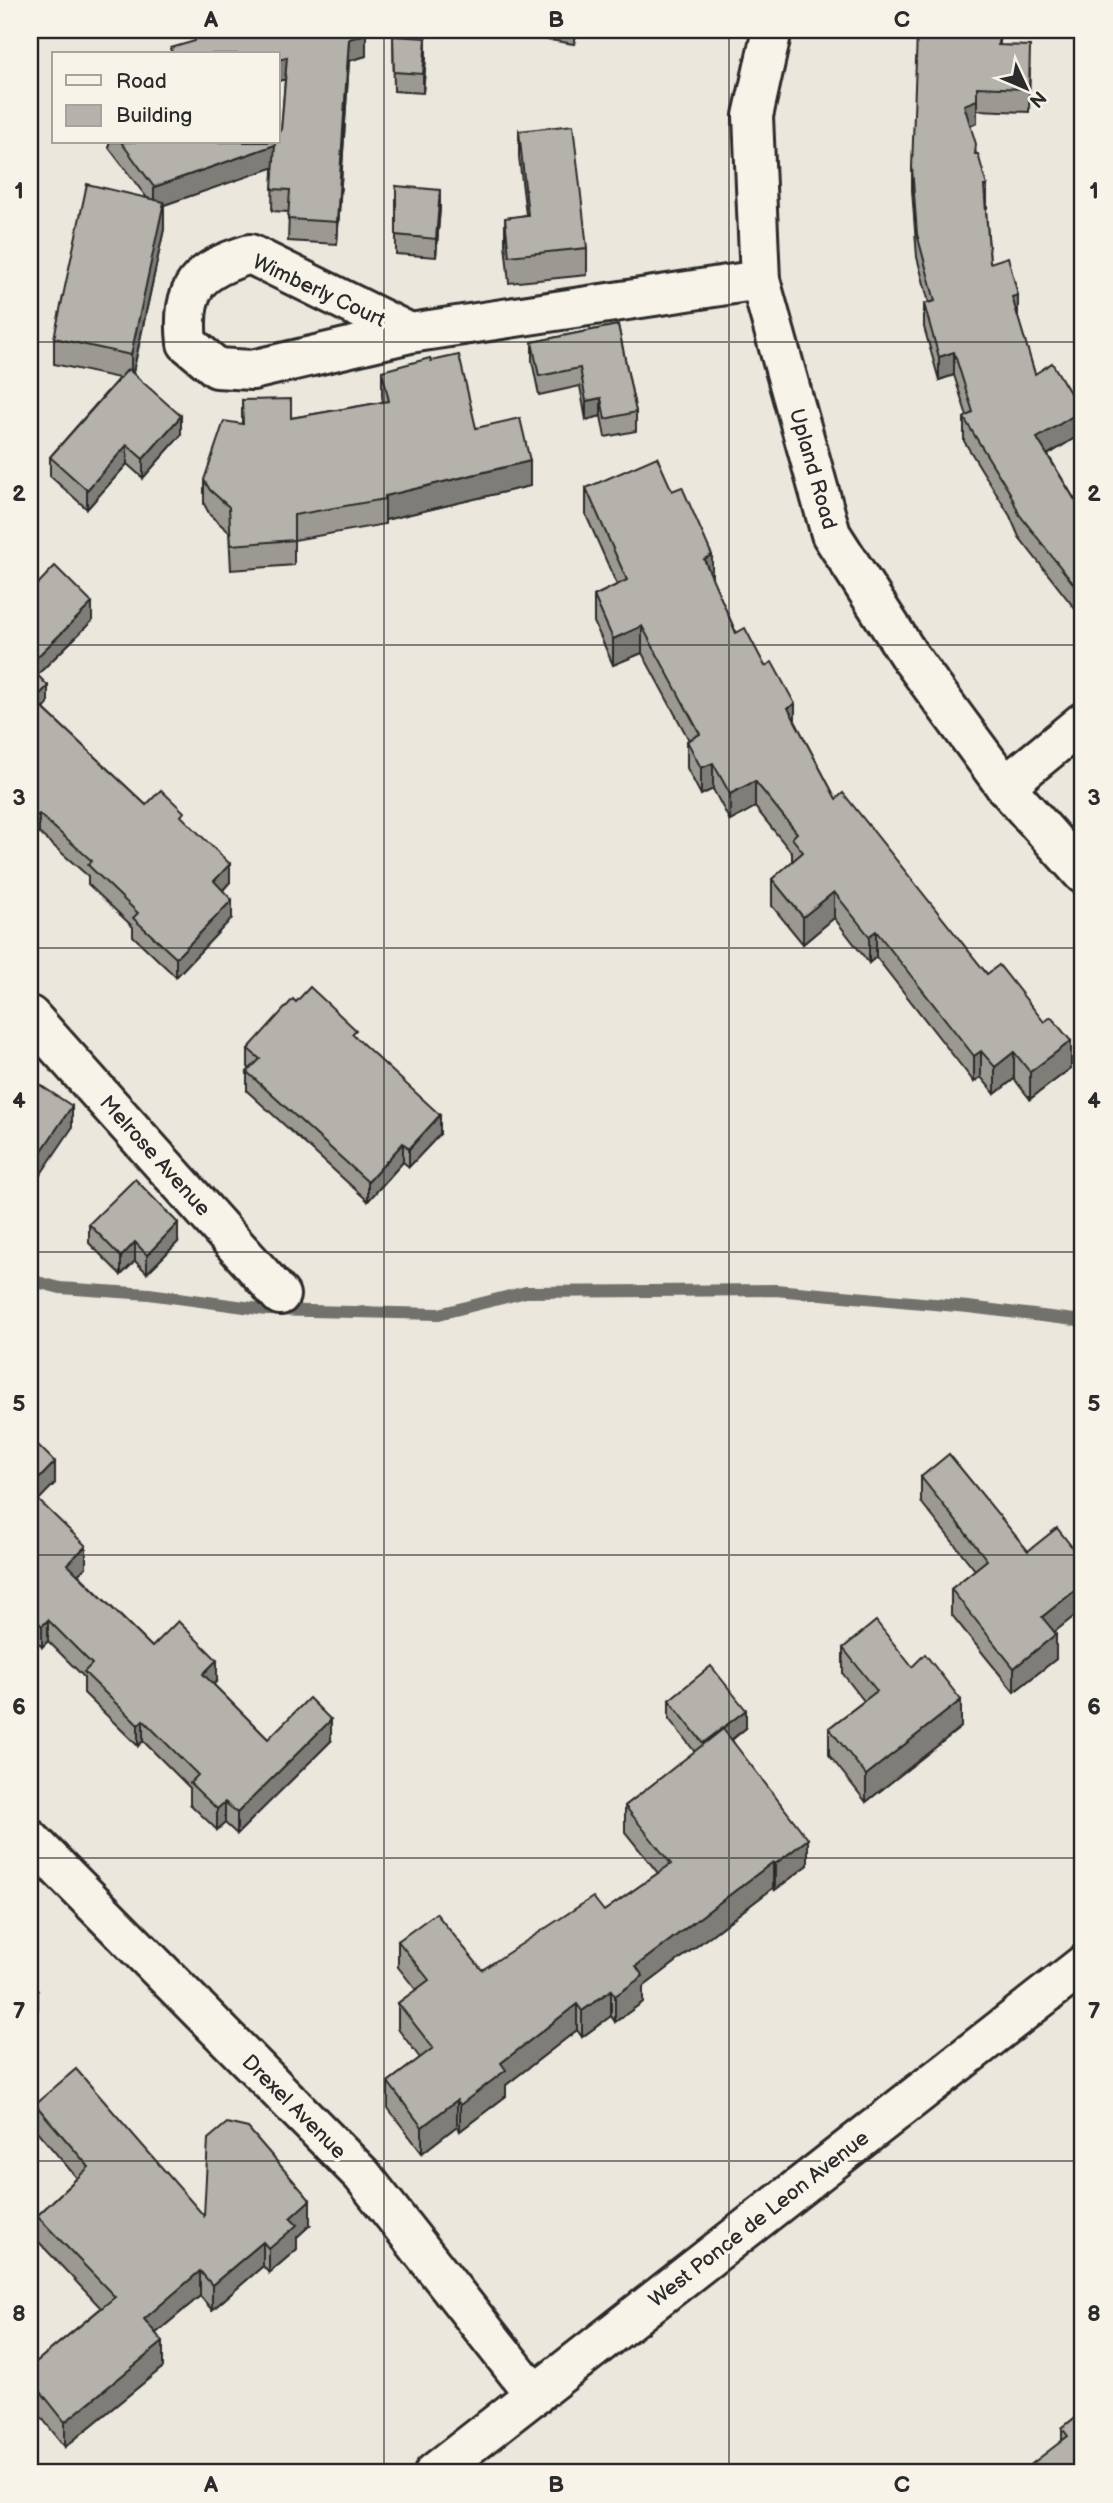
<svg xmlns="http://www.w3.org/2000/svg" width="1113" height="2503" viewBox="0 0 1113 2503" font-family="'Balsamiq Sans',sans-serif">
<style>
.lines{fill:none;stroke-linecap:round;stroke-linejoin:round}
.stream{stroke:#72716c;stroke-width:12}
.street-casing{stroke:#2b2b2b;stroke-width:44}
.secondary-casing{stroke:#2b2b2b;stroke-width:44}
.street{stroke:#f7f3e8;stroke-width:38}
.secondary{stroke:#f7f3e8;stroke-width:38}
.wall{fill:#9c9993;stroke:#2b2b2b;stroke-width:2}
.shaded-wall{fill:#7f7d78;stroke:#2b2b2b;stroke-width:2}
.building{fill:#b5b2ab;stroke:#2b2b2b;stroke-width:2}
.grid{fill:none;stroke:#2b2b2b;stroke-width:2;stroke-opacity:0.55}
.labels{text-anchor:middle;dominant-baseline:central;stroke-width:7;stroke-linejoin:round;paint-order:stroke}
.street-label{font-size:21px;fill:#2b2b2b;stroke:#f7f3e8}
.neatline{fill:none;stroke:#2b2b2b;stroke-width:2.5}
.grid-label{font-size:23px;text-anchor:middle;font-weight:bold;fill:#2b2b2b}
</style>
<rect width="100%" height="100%" fill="#ebe7dd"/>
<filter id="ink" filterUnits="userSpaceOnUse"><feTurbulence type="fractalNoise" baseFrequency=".0143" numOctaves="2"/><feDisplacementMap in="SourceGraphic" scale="14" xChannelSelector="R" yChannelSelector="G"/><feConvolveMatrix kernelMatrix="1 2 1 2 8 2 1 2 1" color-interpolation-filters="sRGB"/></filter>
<g filter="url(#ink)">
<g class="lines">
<path class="stream" d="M30,1280L60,1288L149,1294L267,1310L439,1314L526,1292L775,1290L968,1307L1083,1321"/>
<g class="street-casing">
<g id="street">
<path d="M772,30L753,116L760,280L831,534L908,654L1005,786L1083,874"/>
<path d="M410,333L250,254C198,270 181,286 187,343L217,368L252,370L410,333L760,280"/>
<path d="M1005,786L1083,722"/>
<path d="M30,1016L280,1295"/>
<path d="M30,1839L362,2175L535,2395"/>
</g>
</g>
<g class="secondary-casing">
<path id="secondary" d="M434,2473L1083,1965"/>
</g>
<use href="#street" class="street"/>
<use href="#secondary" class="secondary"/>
</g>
<g class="wall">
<path d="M491,30H577L574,44Z"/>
<path d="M393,36L426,57L423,93L394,91Z"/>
<path d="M1000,45L1030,69L1029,112L977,110V123L970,125L976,154L987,186V209H986L990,263L1018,318L1035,374L1081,434L1048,455L1075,500L1083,494V619L1019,537L1010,516L964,441V418L967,416L954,375L939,380L924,327V304L929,303L917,257L912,190V167Z"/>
<path d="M171,48L366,56L349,61L337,244L288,241L289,212L272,211L273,167L164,205V229L133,373L181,435L143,478L127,464L87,509L50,476V457L119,378L54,364V338L147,198L109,148V142H278L281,131L285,79L278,81V54H171Z"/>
<path d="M519,131L587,248V275L509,283L505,244V218L526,215L519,157Z"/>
<path d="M396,186L440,208L436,257L396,254Z"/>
<path d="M618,325L636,412V431L605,437L601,416L586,420L580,386L539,395L532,361V342Z"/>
<path d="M431,361L476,428L530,486L385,520V524L294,540V565L231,570L229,532L210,515L204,504V480L242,424V400L291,418L383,402L382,396V371Z"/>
<path d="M586,488L712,579L736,633L795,721L836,799L987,974L1071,1068L1030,1099L1014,1079L995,1094L981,1077L974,1082L876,957L869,963L834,918L803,944L772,906V879L792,862V853L755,807L730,821L713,789L701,795L687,768V741L689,740L642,653L613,665L594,622V596L617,585L586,515Z"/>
<path d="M30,592L92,621L37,675L48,704L44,709L146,805L184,820L230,882L223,890L232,918L176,977L133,936V927L88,884V876L39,833L35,836L30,830Z"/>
<path d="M296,1002L356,1038L440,1134L409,1167L403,1162L368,1201L247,1091V1072L250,1069L248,1067V1049Z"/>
<path d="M89,1224L178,1242L147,1273L135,1261L121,1275L89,1243Z"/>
<path d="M30,1437L55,1483L38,1500L86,1567L78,1574L152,1647L217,1681L213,1684L268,1739L331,1741L237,1834L225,1823L217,1830L190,1804V1788L143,1741L138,1746L84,1693V1677L48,1641L42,1647L30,1635Z"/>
<path d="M921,1477L1028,1551L1083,1561V1609L1054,1632L1056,1659L1014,1692L951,1614V1589L975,1570L921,1502Z"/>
<path d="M843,1648L912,1667L961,1727L866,1802L829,1755V1728L864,1701L843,1674Z"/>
<path d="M669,1700L746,1728L732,1740L808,1865L775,1890L773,1888L643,1987V2002L615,2022L611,2016L582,2037L577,2030L506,2085V2096L460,2131L457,2126L422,2153L388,2108V2082L420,2058L398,2029V2003L416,1990L398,1967V1941L482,1970L604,1911L658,1873L625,1832V1806L695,1752L669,1719Z"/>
<path d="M35,2104L204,2216L310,2225L297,2237V2249L269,2273L263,2266L212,2310L200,2296L156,2333L163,2367L65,2447L30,2403V2367L101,2308L37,2240V2216L77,2178L35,2129Z"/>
<path d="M1083,2411V2473L1062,2441V2428Z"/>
</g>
<g class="shaded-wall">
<path d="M574,30H577L574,44Z"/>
<path d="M999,30H1001L998,68V45Z"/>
<path d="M366,34V56L349,61L337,244V222L349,39Z"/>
<path d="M426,38V57L423,93V74Z"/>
<path d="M287,57V79L278,81V60Z"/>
<path d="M977,87V123L964,128V105Z"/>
<path d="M275,145V167L164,205V229L131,381V355L154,209V187Z"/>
<path d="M440,190V208L436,257V239Z"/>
<path d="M1018,295V318L1012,297Z"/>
<path d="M954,352V375L939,380V357Z"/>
<path d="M601,398V416L586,420V401Z"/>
<path d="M1081,411V434L1037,461V438Z"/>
<path d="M181,416V435L143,478V459Z"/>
<path d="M127,445V464L87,509V490Z"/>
<path d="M530,461V486L385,520V496Z"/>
<path d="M712,555V581L704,559Z"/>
<path d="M92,603V621L30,682V664Z"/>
<path d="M642,626V653L613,665V639Z"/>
<path d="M48,686V704L34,719V700Z"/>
<path d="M795,704V731L788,708Z"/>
<path d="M713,763V789L701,795V768Z"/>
<path d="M755,781V807L730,821V794Z"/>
<path d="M39,814V833L35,836V817Z"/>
<path d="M230,864V882L214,900V881Z"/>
<path d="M834,892V918L803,944V917Z"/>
<path d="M232,900V918L176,977V958Z"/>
<path d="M876,931V957L869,963V936Z"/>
<path d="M1071,1041V1068L1030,1099V1072Z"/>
<path d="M981,1051V1077L974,1082V1056Z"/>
<path d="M1014,1052V1079L995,1094V1067Z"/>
<path d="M72,1106V1128L30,1190V1168Z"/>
<path d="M440,1115V1134L409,1167V1149Z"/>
<path d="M403,1143V1162L368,1201V1182Z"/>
<path d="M178,1223V1242L147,1273V1255Z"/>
<path d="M135,1242V1261L121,1275V1257Z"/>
<path d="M55,1462V1483L30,1509V1488Z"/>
<path d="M86,1546V1567L67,1585V1564Z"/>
<path d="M1083,1584V1609L1042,1642V1617Z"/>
<path d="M48,1620V1641L42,1647V1626Z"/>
<path d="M1056,1634V1659L1014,1692V1668Z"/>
<path d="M217,1660V1681L203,1695V1674Z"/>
<path d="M961,1700V1727L866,1802V1775Z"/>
<path d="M746,1710V1728L703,1762V1743Z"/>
<path d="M143,1720V1741L138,1746V1725Z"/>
<path d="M331,1720V1741L237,1834V1813Z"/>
<path d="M225,1802V1823L217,1830V1809Z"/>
<path d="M808,1839V1865L775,1890V1864Z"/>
<path d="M773,1862V1888L643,1987V2002L615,2022V1996L636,1966Z"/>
<path d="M611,1990V2016L582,2037V2011Z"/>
<path d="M38,1992V2009L30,2018V2001Z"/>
<path d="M577,2004V2030L506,2085V2096L460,2131V2105L501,2063Z"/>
<path d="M457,2100V2126L422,2153V2127Z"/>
<path d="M310,2200V2225L297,2237V2249L269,2273V2249L290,2218Z"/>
<path d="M263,2242V2266L212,2310V2285Z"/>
<path d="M200,2271V2296L144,2343V2319Z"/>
<path d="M163,2342V2367L65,2447V2422Z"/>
</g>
<g class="building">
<path d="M196,30L366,31V34L349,39L337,222L288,219L290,190L272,189L275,145L154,187L121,142H278V131H281L287,57L278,60V54H172L171,48L195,41Z"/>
<path d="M937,30H999L998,45L1030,46L1029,89L977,87V100L964,105L976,144L975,154H978L987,186H984L990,263L1008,257L1018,295L1012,297L1035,374L1052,363L1081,411L1037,438L1075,500L1083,495V596L1019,514L1010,493L964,418L973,412L954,352L939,357L924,304L935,301L917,234L912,167L917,34L936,35Z"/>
<path d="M393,36L426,38L423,74L394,72Z"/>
<path d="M573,125L587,248L509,256L505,218L528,215L519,131Z"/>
<path d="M87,184L164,202L131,355L54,338Z"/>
<path d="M396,186L440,190L436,239L396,235Z"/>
<path d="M618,325L636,412L605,419L601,398L586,401L580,368L539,376L532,342Z"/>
<path d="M459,355L476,428L520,418L530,461L385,496V499L294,515V540L231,545L229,507L210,490L204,480L224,421L243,424L242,400L291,399V418L389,401L382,371L430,358L431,361Z"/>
<path d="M128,369L181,416L143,459L127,445L87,490L50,457Z"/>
<path d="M657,457L672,491L682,487L712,555L704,559L736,633L745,628L765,666L772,662L795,704L788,708L836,799L843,793L987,974L999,965L1044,1022L1051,1017L1071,1041L1030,1072L1014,1052L995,1067L981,1051L974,1056L876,931L869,936L834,892L803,917L772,879L803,852L792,838L797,833L755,781L730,794L713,763L701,768L687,741L700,734L642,626L613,639L594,596L627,580L586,488Z"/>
<path d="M55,566L92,603L30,664V592Z"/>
<path d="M30,667L48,686L34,700L146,805L161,790L184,812L181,816L230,864L214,881L232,900L176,958L133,918L138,913L88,865L92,861L39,814L35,817L30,812Z"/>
<path d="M310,987L356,1030L352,1034L440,1115L409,1149L403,1143L368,1182L247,1072L260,1059L248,1049L293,999L296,1002Z"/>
<path d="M37,1083L72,1106L30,1168V1085L34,1088Z"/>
<path d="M135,1179L178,1223L147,1255L135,1242L121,1257L89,1224Z"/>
<path d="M30,1437L55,1462L30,1488Z"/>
<path d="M949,1454L1028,1551L1057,1528L1083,1561V1584L1042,1617L1056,1634L1014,1668L951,1589L987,1560L921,1477Z"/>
<path d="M30,1492L86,1546L67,1564L152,1647L178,1621L217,1660L203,1674L268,1739L309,1698L331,1720L237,1813L225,1802L217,1809L190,1783L198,1775L143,1720L138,1725L84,1672L92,1664L48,1620L42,1626L30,1614Z"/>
<path d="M876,1621L912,1667L925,1654L961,1700L866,1775L829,1728L877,1691L843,1648Z"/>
<path d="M711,1666L746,1710L703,1743L669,1700Z"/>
<path d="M723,1729L808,1839L775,1864L773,1862L636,1966L643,1976L615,1996L611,1990L582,2011L577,2004L501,2063L506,2070L460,2105L457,2100L422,2127L388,2082L433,2048L398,2003L429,1980L398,1941L436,1913L482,1970L593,1897L604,1911L671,1864L625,1806Z"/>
<path d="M30,1983L38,1992L30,2001Z"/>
<path d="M76,2069L204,2216L208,2139L227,2123L248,2128L310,2200L290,2218L297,2225L269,2249L263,2242L212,2285L200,2271L144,2319L163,2342L65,2422L30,2378V2367L115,2297L37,2216L89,2167L35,2104Z"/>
<path d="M1083,2411V2473H1020L1068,2436L1062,2428Z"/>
</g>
</g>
<path class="grid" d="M384,30V2473M729,30V2473M30,342H1083M30,645H1083M30,948H1083M30,1252H1083M30,1555H1083M30,1858H1083M30,2161H1083"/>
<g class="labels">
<g class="street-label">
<text transform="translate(319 291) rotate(25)">Wimberly Court</text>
<text transform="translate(813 469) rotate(74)">Upland Road</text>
<text transform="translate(155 1156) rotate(48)">Melrose Avenue</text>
<text transform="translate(294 2107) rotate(45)">Drexel Avenue</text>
<text transform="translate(759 2219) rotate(-38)">West Ponce de Leon Avenue</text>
</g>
</g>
<rect width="1113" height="2503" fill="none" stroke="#f7f3e8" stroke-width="77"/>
<rect x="52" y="52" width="228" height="91" fill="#f7f3e8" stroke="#a5a39c" stroke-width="2"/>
<rect x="66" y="75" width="35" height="10" fill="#f7f3e8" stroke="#a5a39c" stroke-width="2"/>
<text x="116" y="88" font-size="21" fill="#2b2b2b">Road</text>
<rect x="66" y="105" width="35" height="21" fill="#b5b2ab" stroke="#a5a39c" stroke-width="2"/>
<text x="116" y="122" font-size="21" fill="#2b2b2b">Building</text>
<g transform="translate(1026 88) rotate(134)" stroke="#f7f3e8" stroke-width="5" paint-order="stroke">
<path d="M0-5L12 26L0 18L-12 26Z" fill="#2b2b2b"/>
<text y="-10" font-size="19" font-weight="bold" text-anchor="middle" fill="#2b2b2b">N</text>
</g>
<rect x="38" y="38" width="1036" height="2426" class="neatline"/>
<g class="grid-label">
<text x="211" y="27">A</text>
<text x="556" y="27">B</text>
<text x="902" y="27">C</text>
<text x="19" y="198">1</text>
<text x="1094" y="198">1</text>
<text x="19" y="501">2</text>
<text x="1094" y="501">2</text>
<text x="19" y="805">3</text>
<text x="1094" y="805">3</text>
<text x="19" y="1108">4</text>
<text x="1094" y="1108">4</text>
<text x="19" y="1411">5</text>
<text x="1094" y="1411">5</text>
<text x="19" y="1714">6</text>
<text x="1094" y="1714">6</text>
<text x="19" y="2018">7</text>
<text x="1094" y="2018">7</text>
<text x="19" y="2321">8</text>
<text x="1094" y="2321">8</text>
<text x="211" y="2492">A</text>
<text x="556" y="2492">B</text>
<text x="902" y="2492">C</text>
</g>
</svg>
